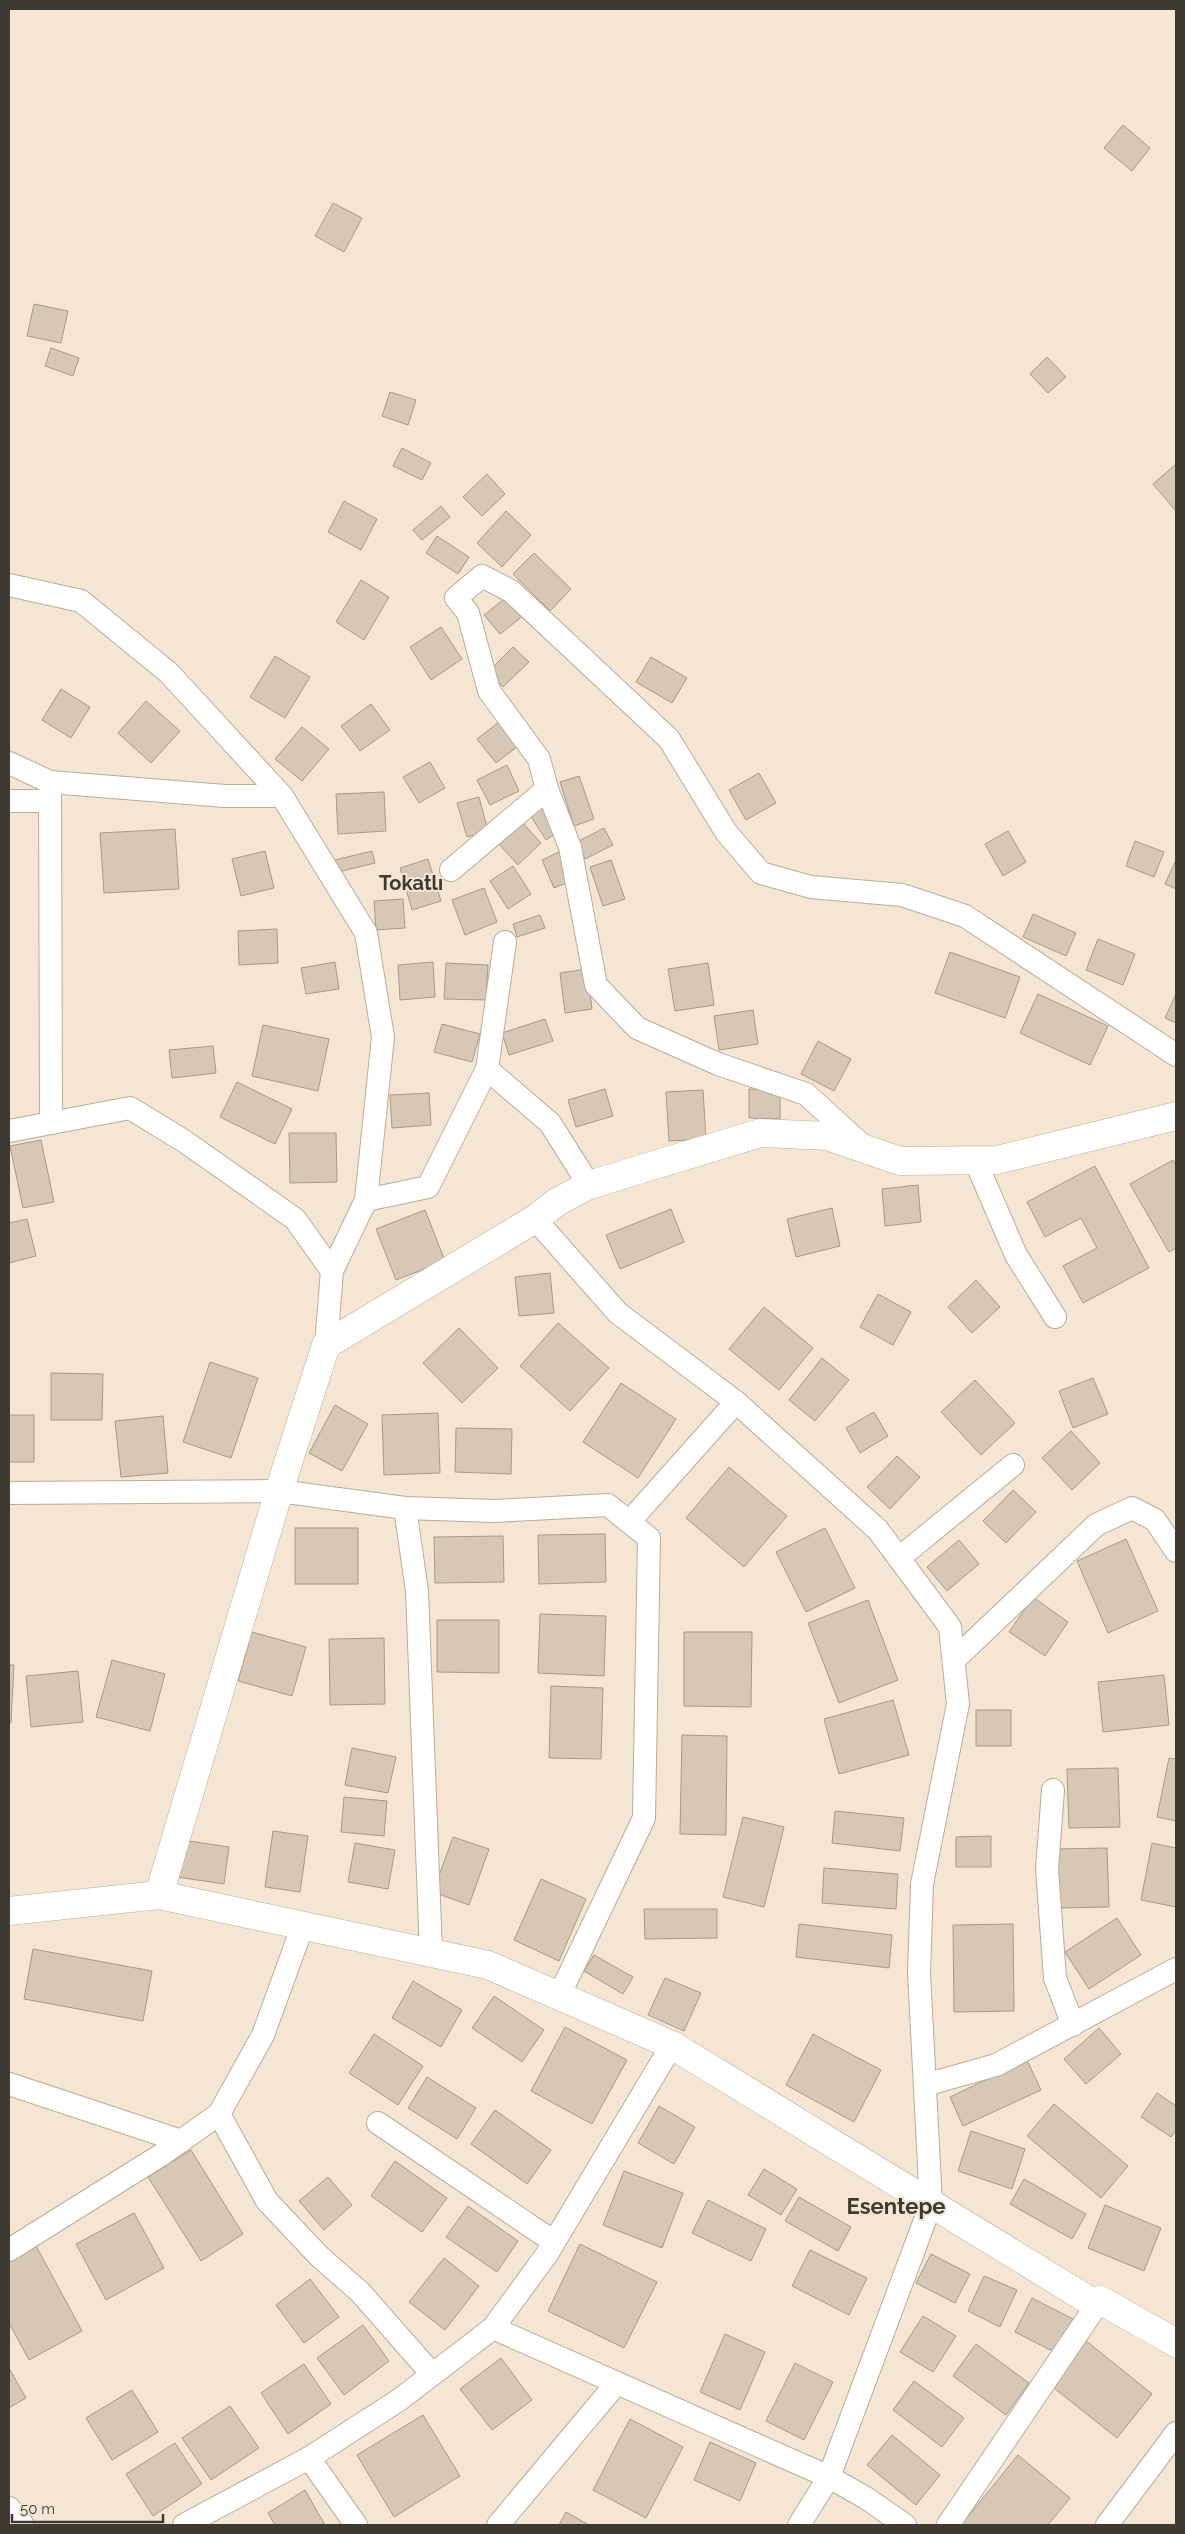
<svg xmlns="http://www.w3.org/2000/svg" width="1185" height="2534" viewBox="0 0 1185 2534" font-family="Raleway,sans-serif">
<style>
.building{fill:#d6c8b5;stroke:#a79a88}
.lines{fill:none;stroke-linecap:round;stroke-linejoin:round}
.street-casing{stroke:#b9ac9a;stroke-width:24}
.secondary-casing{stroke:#b9ac9a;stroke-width:29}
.street{stroke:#fff;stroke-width:22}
.secondary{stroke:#fff;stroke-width:28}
.labels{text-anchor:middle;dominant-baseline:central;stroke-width:4;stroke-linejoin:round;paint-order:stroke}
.quarter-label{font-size:20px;font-weight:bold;fill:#3e3931;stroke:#f4e6d3}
.district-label{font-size:22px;font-weight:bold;fill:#3e3931;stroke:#f4e6d3}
</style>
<rect width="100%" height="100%" fill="#f4e6d3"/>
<g class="building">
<path d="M1123,125L1150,148L1132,171L1104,148Z"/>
<path d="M333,203L362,218L344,252L315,236Z"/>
<path d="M34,304L68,311L61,343L27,336Z"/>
<path d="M51,348L79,358L73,376L45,366Z"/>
<path d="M1047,357L1066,377L1048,393L1030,374Z"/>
<path d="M390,392L416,400L408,425L382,416Z"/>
<path d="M402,448L431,463L422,480L393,466Z"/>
<path d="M1176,464V509L1175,510L1153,484Z"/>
<path d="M487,474L505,494L482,516L463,497Z"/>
<path d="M344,501L377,519L361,550L328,532Z"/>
<path d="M441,506L450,517L422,540L413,530Z"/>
<path d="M506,511L531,535L502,567L477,543Z"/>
<path d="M437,536L469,557L458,574L426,553Z"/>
<path d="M534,553L571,589L550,611L513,574Z"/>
<path d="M361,580L389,597L364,640L336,622Z"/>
<path d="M508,596L523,616L500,634L484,615Z"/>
<path d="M441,627L462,659L431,680L410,647Z"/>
<path d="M513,647L529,662L503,687L488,672Z"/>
<path d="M275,656L310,677L285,718L250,697Z"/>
<path d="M651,657L687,678L672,703L636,682Z"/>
<path d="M61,689L90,707L71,738L42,720Z"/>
<path d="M146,701L180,731L151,763L118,733Z"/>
<path d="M371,704L390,730L360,751L341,726Z"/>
<path d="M499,722L518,746L496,763L477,739Z"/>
<path d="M302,727L329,749L302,781L275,759Z"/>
<path d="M430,762L445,788L419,803L403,777Z"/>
<path d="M507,765L519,791L490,805L477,780Z"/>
<path d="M759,773L776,803L746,820L729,790Z"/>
<path d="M579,776L594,819L574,826L560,782Z"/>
<path d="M384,792L386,831L338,834L336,794Z"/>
<path d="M479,797L488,831L467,837L457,803Z"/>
<path d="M543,807L559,831L546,840L530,815Z"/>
<path d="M522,822L541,843L518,865L498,843Z"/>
<path d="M604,828L613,845L585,859L577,842Z"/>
<path d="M175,829L179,889L104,893L100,833Z"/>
<path d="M1008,831L1026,862L1003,876L985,844Z"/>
<path d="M1135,841L1164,852L1154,877L1126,866Z"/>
<path d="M265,851L274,888L241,896L232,859Z"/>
<path d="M372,851L375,863L338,872L335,860Z"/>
<path d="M559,852L571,881L554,888L542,860Z"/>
<path d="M428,859L441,901L412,910L400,868Z"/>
<path d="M611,860L625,899L603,906L590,867Z"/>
<path d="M1175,862L1176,863V889L1165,884Z"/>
<path d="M513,866L531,894L508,909L490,881Z"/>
<path d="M484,888L497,922L465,935L452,900Z"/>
<path d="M403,899L405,928L376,930L374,901Z"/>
<path d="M1033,914L1076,933L1066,956L1023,937Z"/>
<path d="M540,915L545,928L517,937L513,924Z"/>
<path d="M277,929L278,963L239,965L238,931Z"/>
<path d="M1098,939L1135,954L1123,985L1086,970Z"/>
<path d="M950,952L1020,977L1005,1018L935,993Z"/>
<path d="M335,962L339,989L306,994L301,968Z"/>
<path d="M433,962L435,997L400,1000L398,965Z"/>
<path d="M446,963L488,965L486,1000L444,999Z"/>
<path d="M708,963L714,1005L675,1011L668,969Z"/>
<path d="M587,969L592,1009L565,1013L560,973Z"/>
<path d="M1038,994L1108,1026L1090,1065L1020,1033Z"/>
<path d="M1176,994V1023L1165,1018Z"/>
<path d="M753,1010L758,1044L719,1050L714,1016Z"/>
<path d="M545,1019L553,1041L509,1055L502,1033Z"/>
<path d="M442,1024L480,1034L472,1062L434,1052Z"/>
<path d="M263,1025L329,1039L318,1091L252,1076Z"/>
<path d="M818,1041L851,1059L834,1091L801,1074Z"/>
<path d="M213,1046L216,1073L172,1078L169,1050Z"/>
<path d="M237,1082L292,1109L275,1144L220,1117Z"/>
<path d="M605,1089L613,1116L576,1127L568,1100Z"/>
<path d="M749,1089L780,1090V1119L749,1118Z"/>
<path d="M703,1090L706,1139L669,1141L666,1092Z"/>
<path d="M429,1093L431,1125L392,1128L390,1095Z"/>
<path d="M289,1133H336L337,1182L290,1183Z"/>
<path d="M41,1140L54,1202L23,1208L10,1146Z"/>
<path d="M1173,1160L1176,1165V1248L1169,1252L1130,1184Z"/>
<path d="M1095,1166L1149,1268L1083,1303L1063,1266L1097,1248L1081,1218L1045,1237L1027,1202Z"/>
<path d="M918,1185L921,1222L885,1226L882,1189Z"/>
<path d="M832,1208L840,1246L796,1257L787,1219Z"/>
<path d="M671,1209L684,1242L620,1269L606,1235Z"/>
<path d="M425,1210L445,1261L396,1280L376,1229Z"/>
<path d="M27,1219L36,1256L9,1263V1223Z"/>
<path d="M550,1273L554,1313L519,1316L515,1277Z"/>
<path d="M976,1280L1000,1307L972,1333L948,1307Z"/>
<path d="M878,1294L911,1312L893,1345L860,1327Z"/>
<path d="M764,1307L813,1348L779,1390L729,1349Z"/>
<path d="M558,1323L609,1368L570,1411L520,1366Z"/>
<path d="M459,1328L498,1368L462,1403L423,1363Z"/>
<path d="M822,1358L849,1380L815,1421L789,1400Z"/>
<path d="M210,1362L258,1378L231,1458L183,1442Z"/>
<path d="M51,1373L103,1374L102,1420H51Z"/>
<path d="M1093,1378L1108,1414L1073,1428L1059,1391Z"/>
<path d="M975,1380L1015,1423L981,1455L941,1412Z"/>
<path d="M621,1383L676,1419L638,1478L583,1442Z"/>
<path d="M335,1405L368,1424L342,1471L309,1453Z"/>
<path d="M874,1412L888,1436L860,1453L846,1428Z"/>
<path d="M438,1413L440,1473L384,1475L382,1415Z"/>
<rect x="9" y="1415" width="25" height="47"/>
<path d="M163,1416L168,1473L121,1477L115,1421Z"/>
<path d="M456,1428L512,1429L511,1474L455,1472Z"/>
<path d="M1071,1431L1100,1463L1072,1490L1042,1458Z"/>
<path d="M897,1456L920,1477L890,1509L867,1487Z"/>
<path d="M729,1467L787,1516L744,1567L686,1518Z"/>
<path d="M1013,1490L1036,1512L1006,1543L983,1521Z"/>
<rect x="295" y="1528" width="63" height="56"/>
<path d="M825,1528L855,1588L806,1612L776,1552Z"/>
<path d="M605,1534L606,1582L539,1584L538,1535Z"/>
<path d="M503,1536L504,1582L435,1583L434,1537Z"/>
<path d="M1126,1539L1158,1611L1108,1633L1077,1561Z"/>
<path d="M959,1540L979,1564L947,1591L927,1567Z"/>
<path d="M1033,1597L1068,1622L1045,1656L1009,1632Z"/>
<path d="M868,1600L898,1680L839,1703L808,1623Z"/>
<path d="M540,1614L606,1616L604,1676L538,1673Z"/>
<path d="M437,1620H499V1673L437,1672Z"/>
<path d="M252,1632L306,1647L292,1696L238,1681Z"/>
<path d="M684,1632H752L751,1707L684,1706Z"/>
<path d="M384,1638L385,1704L330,1705L329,1639Z"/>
<path d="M112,1660L165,1674L150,1731L96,1717Z"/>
<path d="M9,1665H14L11,1723H9Z"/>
<path d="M78,1671L83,1722L31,1727L26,1676Z"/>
<path d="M1164,1675L1169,1725L1103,1732L1098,1682Z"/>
<path d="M551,1686L603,1688L601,1759L549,1758Z"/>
<path d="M893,1700L909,1755L839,1774L824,1719Z"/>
<rect x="976" y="1710" width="35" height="36"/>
<path d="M682,1735L727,1736L726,1835L680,1834Z"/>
<path d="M352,1748L396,1757L388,1793L345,1785Z"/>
<path d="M1169,1758L1176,1759V1821L1157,1817Z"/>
<path d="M1118,1768L1120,1827L1069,1828L1067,1769Z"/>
<path d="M344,1797L387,1801L384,1836L341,1832Z"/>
<path d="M835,1811L904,1818L900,1851L832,1843Z"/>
<path d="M743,1817L784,1827L764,1907L723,1897Z"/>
<path d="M273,1831L308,1836L300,1892L265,1887Z"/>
<path d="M991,1836V1867H956V1837Z"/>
<path d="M453,1837L489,1849L469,1905L433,1892Z"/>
<path d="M182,1840L229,1847L224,1884L177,1877Z"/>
<path d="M355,1843L395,1850L388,1889L348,1882Z"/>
<path d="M1152,1843L1176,1848V1907L1141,1900Z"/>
<path d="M1107,1848L1109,1907L1058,1908L1057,1849Z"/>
<path d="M824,1868L898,1874L896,1909L822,1903Z"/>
<path d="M541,1879L586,1899L559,1961L514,1940Z"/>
<path d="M644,1909H717V1938L645,1939Z"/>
<path d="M1117,1918L1141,1955L1089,1989L1065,1952Z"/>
<path d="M799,1924L892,1935L889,1968L796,1957Z"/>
<path d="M1013,1924L1014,2011L954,2012L953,1925Z"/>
<path d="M33,1949L152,1971L143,2021L24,1999Z"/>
<path d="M594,1955L633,1977L623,1994L584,1971Z"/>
<path d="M665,1978L701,1993L684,2031L648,2015Z"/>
<path d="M413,1981L462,2010L441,2047L392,2018Z"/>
<path d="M494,1996L544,2030L522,2062L472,2028Z"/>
<path d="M565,2027L627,2060L592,2124L531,2091Z"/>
<path d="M1099,2028L1121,2054L1086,2084L1064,2059Z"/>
<path d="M374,2034L423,2066L398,2105L349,2073Z"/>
<path d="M813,2034L881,2070L854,2122L786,2085Z"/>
<path d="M1027,2060L1041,2090L963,2126L950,2097Z"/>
<path d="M427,2077L476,2108L457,2139L408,2108Z"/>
<path d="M1157,2093L1176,2106V2130L1171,2137L1141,2117Z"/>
<path d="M1054,2104L1128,2166L1101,2198L1027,2136Z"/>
<path d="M659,2106L695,2127L674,2164L638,2143Z"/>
<path d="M495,2110L551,2150L527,2184L471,2144Z"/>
<path d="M971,2131L1025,2149L1012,2189L958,2171Z"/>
<path d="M191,2150L243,2234L201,2261L148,2177Z"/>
<path d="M395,2161L447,2198L422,2232L371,2196Z"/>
<path d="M764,2169L797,2189L781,2215L748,2195Z"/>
<path d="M624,2171L683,2193L662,2248L603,2225Z"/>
<path d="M328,2177L352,2205L324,2230L299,2201Z"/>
<path d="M1024,2179L1086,2214L1072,2239L1010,2204Z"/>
<path d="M799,2197L851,2227L838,2251L785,2221Z"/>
<path d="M708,2200L766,2229L751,2261L692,2233Z"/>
<path d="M1105,2205L1161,2228L1144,2271L1088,2248Z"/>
<path d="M468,2206L518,2241L497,2272L446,2237Z"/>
<path d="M134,2213L164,2268L106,2300L76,2244Z"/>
<path d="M35,2244L82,2331L29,2360L9,2323V2259Z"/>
<path d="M580,2244L657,2282L624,2348L548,2311Z"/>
<path d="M810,2250L867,2278L849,2315L792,2286Z"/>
<path d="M931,2254L970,2274L955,2303L916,2283Z"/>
<path d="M444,2258L479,2286L445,2330L409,2302Z"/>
<path d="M984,2276L1017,2290L1000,2327L968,2311Z"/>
<path d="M310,2279L339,2317L304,2343L276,2305Z"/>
<path d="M1032,2298L1073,2319L1056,2353L1015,2332Z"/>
<path d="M923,2316L956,2336L933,2372L900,2352Z"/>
<path d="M363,2325L389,2361L344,2395L317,2358Z"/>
<path d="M725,2334L765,2352L740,2410L700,2392Z"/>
<path d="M1085,2340L1152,2394L1117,2438L1050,2385Z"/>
<path d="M976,2344L1029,2383L1006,2415L953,2376Z"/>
<path d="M501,2358L532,2400L492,2430L460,2389Z"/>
<path d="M795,2363L833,2382L804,2440L766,2421Z"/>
<path d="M304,2364L331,2404L288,2434L261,2393Z"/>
<path d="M9,2368L26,2398L9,2408Z"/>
<path d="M914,2381L964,2418L942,2447L893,2410Z"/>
<path d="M132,2390L158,2432L112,2460L86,2418Z"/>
<path d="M230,2406L259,2448L211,2480L182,2438Z"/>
<path d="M423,2415L460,2476L394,2517L357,2455Z"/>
<path d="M630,2419L683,2447L646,2518L593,2490Z"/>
<path d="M892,2435L940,2475L916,2505L867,2465Z"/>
<path d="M710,2442L756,2463L740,2501L694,2480Z"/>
<path d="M175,2443L202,2484L153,2516L126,2474Z"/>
<path d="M1018,2455L1070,2498L1048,2525H961Z"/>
<path d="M305,2490L325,2525H275L268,2513Z"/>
<path d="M566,2512L589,2525H559Z"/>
</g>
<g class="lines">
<g class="street-casing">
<g id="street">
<path d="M9,585L81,601L169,673L282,796"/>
<path d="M9,763L50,782L225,796H282L366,933L383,1037L366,1200L332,1271L326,1345"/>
<path d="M50,782L51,1123"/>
<path d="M9,801H50"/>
<path d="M451,870L547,789"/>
<path d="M487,1069L550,1123L589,1185"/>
<path d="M9,1131L130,1108L184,1141L295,1219L332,1271"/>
<path d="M863,1146L806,1094L718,1064L637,1028L596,985L570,847L547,789L539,759L489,691L468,613L456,598L482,576L511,591L669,739L726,832L761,873L811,887L902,895L965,916L1176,1055"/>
<path d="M975,1160L1016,1255L1055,1317"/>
<path d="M366,1200L428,1187L487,1069L505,942"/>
<path d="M535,1219L618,1313L736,1402L878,1530L950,1627L958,1704L922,1884L919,1973L931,2204L829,2477L799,2525"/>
<path d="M9,1493L279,1491L405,1508L417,1591L431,1953"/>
<path d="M405,1508L494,1511L608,1505L649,1538L644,1818L559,1996"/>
<path d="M629,1522L736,1402"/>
<path d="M899,1558L1013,1465"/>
<path d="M954,1660L1096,1525L1132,1508L1155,1520L1176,1551"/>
<path d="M1053,1790L1047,1869L1055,1978L1073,2025"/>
<path d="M9,2084L181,2141"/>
<path d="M925,2085L996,2065L1176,1969"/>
<path d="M219,2114L267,2201L320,2257L360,2292L432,2374"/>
<path d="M378,2123L554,2242"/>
<path d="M9,2250L161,2155L219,2114L263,2035L303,1925"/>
<path d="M493,2328L829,2477L866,2498L905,2525"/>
<path d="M309,2458L356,2525"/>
<path d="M9,2508L23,2525"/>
<path d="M184,2525L309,2458L399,2400L493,2328L547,2254L672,2045"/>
<path d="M498,2525L616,2384"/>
<path d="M948,2525L1100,2300"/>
<path d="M1107,2525L1176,2433"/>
</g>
</g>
<g class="secondary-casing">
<g id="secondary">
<path d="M159,1895L279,1491L326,1345L535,1219L557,1202L589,1185L760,1133L827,1136L900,1161L997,1160L1176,1116"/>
<path d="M9,1911L159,1895L488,1965L672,2045L1095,2304L1100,2300L1176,2343"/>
</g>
</g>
<use href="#street" class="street"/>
<use href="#secondary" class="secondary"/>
</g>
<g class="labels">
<g class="quarter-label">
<text x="411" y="883">Tokatlı</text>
</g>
<g class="district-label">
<text x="896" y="2206">Esentepe</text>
</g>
</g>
<rect width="1185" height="2534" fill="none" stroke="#3e3931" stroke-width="20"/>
<path d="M12 2514v8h151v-8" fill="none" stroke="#3e3931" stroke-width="2.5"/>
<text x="20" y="2514" font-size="15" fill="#3e3931" stroke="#f4e6d3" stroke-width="4" paint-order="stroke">50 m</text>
</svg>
